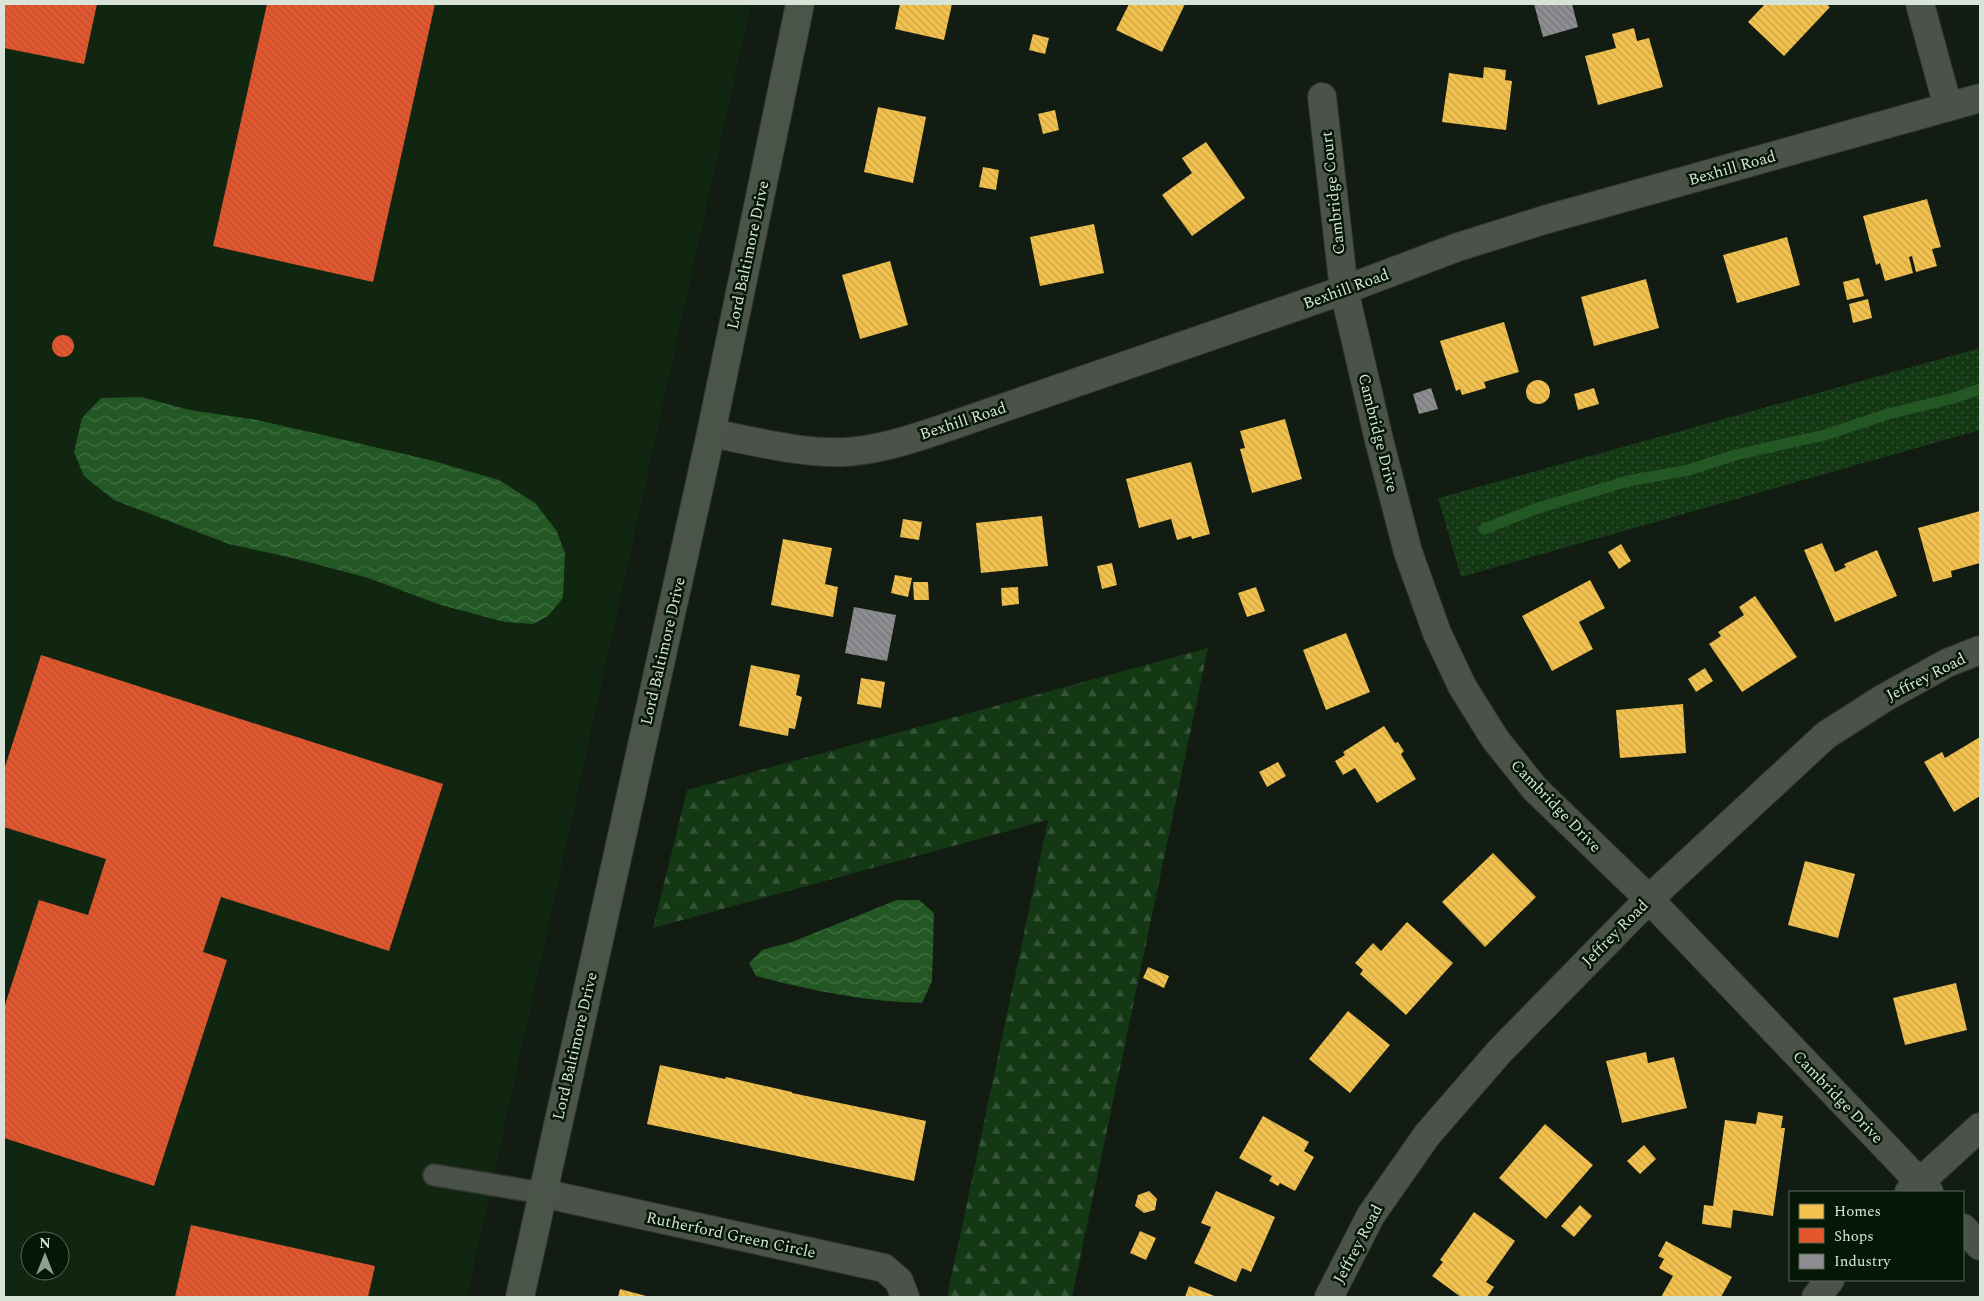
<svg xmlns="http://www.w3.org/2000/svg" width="1984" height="1301" viewBox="0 0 1984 1301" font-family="Spectral,serif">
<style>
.built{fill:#112610;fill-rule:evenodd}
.forest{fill:url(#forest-firs)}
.park{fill:url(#park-dots)}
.water{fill:url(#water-waves)}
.homes{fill:url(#homes-back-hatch)}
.shops{fill:url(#shops-back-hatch)}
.industry{fill:url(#industry-back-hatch)}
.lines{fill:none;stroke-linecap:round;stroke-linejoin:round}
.stream{stroke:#235724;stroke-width:11}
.service-casing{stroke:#2f362f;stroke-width:24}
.minor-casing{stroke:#2f362f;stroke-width:30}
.secondary-casing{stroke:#2f362f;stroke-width:30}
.service{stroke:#4a5249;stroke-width:21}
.minor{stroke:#4a5249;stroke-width:28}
.secondary{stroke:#4a5449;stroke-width:28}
.labels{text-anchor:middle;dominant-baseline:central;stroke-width:5;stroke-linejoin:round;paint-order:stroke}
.street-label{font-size:16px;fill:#d8e4d7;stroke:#051705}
</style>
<defs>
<pattern id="forest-firs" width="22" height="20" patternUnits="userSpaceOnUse" patternTransform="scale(1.25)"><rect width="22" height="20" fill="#143714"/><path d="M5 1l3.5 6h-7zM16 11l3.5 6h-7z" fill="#355435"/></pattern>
<pattern id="park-dots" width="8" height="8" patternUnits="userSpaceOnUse" patternTransform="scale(1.25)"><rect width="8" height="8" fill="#143714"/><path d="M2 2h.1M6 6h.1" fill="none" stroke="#355435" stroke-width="1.8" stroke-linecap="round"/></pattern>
<pattern id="water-waves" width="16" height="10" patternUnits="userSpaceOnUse" patternTransform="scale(1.25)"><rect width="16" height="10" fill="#235724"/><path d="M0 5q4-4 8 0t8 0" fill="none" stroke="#426f43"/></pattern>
<pattern id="homes-back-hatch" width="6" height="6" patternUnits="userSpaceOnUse" patternTransform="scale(1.25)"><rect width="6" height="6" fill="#f2c14e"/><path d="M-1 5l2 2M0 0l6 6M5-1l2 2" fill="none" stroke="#c6a24a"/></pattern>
<pattern id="shops-back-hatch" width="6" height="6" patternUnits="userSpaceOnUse" patternTransform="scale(1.25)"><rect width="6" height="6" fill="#e4572e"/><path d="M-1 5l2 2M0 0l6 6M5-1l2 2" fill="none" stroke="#b35133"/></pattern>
<pattern id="industry-back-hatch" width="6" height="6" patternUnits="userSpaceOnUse" patternTransform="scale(1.25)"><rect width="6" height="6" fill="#8d8d92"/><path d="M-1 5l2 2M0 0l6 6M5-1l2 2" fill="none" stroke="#767779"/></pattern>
</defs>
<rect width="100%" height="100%" fill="#121c12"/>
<path class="built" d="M4,4H751L467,1297H4ZM30,1241H60V1271H30Z"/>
<path class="forest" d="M1208,648L1072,1297H947L1048,820L653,928L687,790Z"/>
<path class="park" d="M1980,348V430L1461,577L1438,498Z"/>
<g class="water">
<path d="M141,397L190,410L257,420L349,441L434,461L499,480L535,503L556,530L565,553L563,598L548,616L533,624L505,622L441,605L368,578L293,558L229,544L114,500L84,476L74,452L82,418L101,398Z"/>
<path d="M897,900H919L934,913L932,981L922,1003C866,1002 809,990 756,976L749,963L762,950L792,942Z"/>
</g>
<g class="homes">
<path d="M900,4H952L944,40L895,29Z"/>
<path d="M1129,4H1185L1162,52L1116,30Z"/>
<path d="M1765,4H1826L1830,7L1784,56L1748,22Z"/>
<path d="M1634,28L1637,41L1649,38L1663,87L1598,105L1585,56L1616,48L1612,34Z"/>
<path d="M1033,34L1049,38L1045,54L1029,50Z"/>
<path d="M1484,67L1506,70L1505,80L1512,81L1506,130L1442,122L1449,73L1483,78Z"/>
<path d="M878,107L926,117L913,183L864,172Z"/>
<path d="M1055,110L1059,130L1043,134L1038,114Z"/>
<path d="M1206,142L1245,198L1192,236L1162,195L1192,173L1182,158Z"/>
<path d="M983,167L999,170L996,190L979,187Z"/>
<path d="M1927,199L1941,247L1932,249L1937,266L1916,272L1912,256L1909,257L1913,273L1885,281L1880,263L1876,265L1863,216Z"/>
<path d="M1094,224L1104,273L1040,286L1030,237Z"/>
<path d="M1787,237L1800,285L1737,303L1723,255Z"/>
<path d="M890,261L908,325L860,339L842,275Z"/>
<path d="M1859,278L1864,296L1847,300L1843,282Z"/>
<path d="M1646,279L1659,328L1594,346L1581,297Z"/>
<path d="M1868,299L1872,318L1853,323L1849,304Z"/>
<path d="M1504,322L1519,372L1484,382L1486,388L1462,395L1460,389L1456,391L1440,341Z"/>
<circle cx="1538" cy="392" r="12"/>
<path d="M1594,388L1599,404L1578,410L1574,394Z"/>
<path d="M1285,419L1302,479L1252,493L1240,449L1245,448L1240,431Z"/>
<path d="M1191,462L1210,534L1192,539L1191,536L1177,540L1171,519L1139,528L1126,479Z"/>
<path d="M1980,511V563L1951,571L1952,577L1933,582L1918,528Z"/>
<path d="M1042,516L1048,566L981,573L976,523Z"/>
<path d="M903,519L922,522L919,540L900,537Z"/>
<path d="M783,539L832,548L825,584L838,587L833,617L771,605Z"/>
<path d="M1822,543L1835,572L1846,567L1844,564L1877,550L1897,596L1835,622L1804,550Z"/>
<path d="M1621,544L1631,561L1619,569L1608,552Z"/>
<path d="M1112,563L1117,585L1102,589L1097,566Z"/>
<path d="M895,575L912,578L908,597L891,593Z"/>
<path d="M1590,580L1605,608L1579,622L1593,649L1552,671L1522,616Z"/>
<path d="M913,582H928L929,600H914Z"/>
<path d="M1018,587L1019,604L1002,606L1001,588Z"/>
<path d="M1256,587L1265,611L1247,617L1238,593Z"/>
<path d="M1755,596L1797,657L1742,692L1709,644L1721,636L1718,632L1744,615L1739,607Z"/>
<path d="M1346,633L1370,692L1326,710L1303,650Z"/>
<path d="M751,665L800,675L796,695L802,697L795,729L789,728L788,736L739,726Z"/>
<path d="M1705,668L1713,681L1696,692L1688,679Z"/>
<path d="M861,678L885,682L881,708L857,704Z"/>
<path d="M1683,704L1686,753L1620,758L1616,710Z"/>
<path d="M1384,726L1395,743L1398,742L1404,751L1401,754L1416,779L1377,803L1355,768L1343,775L1335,761L1345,755L1343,752Z"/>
<path d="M1980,737V796L1954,812L1924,762L1942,752L1945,758Z"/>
<path d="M1278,762L1286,776L1267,787L1259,772Z"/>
<path d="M1493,853L1536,897L1485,947L1442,902Z"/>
<path d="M1805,861L1855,874L1838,938L1788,925Z"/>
<path d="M1407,922L1453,963L1406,1015L1360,974L1363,970L1355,963L1373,943L1381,951Z"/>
<path d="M1148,967L1169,976L1164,988L1143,978Z"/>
<path d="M1956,983L1967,1030L1905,1045L1893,998Z"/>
<path d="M1348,1011L1390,1045L1350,1093L1309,1059Z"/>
<path d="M1646,1052L1648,1063L1674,1057L1687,1108L1622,1123L1606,1061Z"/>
<path d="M660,1065L725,1079L726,1077L792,1092V1093L926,1121L914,1181L647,1124Z"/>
<path d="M1758,1112L1783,1116L1781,1128H1785L1773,1216L1733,1210L1731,1228L1702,1224L1704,1205L1713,1206L1725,1120L1756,1124Z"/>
<path d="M1263,1116L1309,1142L1304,1151L1314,1157L1295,1191L1280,1183L1278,1186L1269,1181L1272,1176L1239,1158Z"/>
<path d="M1545,1124L1593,1165L1546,1219L1499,1178Z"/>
<path d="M1644,1145L1656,1159L1640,1174L1627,1161Z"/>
<path d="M1149,1191L1157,1199L1155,1210L1144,1213L1135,1206L1138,1195Z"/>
<path d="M1216,1191L1275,1217L1251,1272L1242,1268L1236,1282L1194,1263L1211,1227L1201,1223Z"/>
<path d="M1580,1205L1592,1216L1574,1237L1561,1226Z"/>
<path d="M1474,1212L1515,1241L1486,1282L1494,1287L1487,1297H1461L1432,1276L1443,1262L1440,1260Z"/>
<path d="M1140,1231L1156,1238L1146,1260L1130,1253Z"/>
<path d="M1666,1241L1732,1277L1721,1297H1661L1673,1276L1659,1268L1664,1259L1658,1256Z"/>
<path d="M1189,1286L1217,1297H1185Z"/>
<path d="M620,1289L650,1297H618Z"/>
</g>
<g class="shops">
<path d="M4,4H97L84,64L4,48Z"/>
<path d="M267,4H435L373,282L213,246Z"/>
<circle cx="63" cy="346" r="11"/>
<path d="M41,655L443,784L389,951L221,897L203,952L227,960L154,1186L4,1138V1008L39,900L88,915L106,859L4,827V770Z"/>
<path d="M191,1225L375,1266L368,1297H175Z"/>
</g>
<g class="industry">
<path d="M1534,4H1572L1578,27L1543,37Z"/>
<path d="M1431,388L1438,409L1419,414L1413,394Z"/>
<path d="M854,607L896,615L887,661L845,653Z"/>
</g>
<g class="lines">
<path class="stream" d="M1484,529L1538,508L1628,481L1689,470L1735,455L1825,435L1888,414L1954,398L1980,389"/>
<g class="service-casing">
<path id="service" d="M434,1175L542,1193"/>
</g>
<g class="minor-casing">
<g id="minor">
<path d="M1920,4L1948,107"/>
<path d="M1322,97L1344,290L1379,440L1408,552L1437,633L1462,686L1495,739L1535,789L1649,899L1929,1192"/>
<path d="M711,433C754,441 801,454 845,452C878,450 909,440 939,430L1344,290L1458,247L1544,220L1980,98"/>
<path d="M1909,1192L1980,1127"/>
<path d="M542,1193L884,1268L899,1281L905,1297"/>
<path d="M1963,1228L1980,1246"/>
<path d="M1329,1297L1371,1215L1427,1135L1500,1051L1649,899L1826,735L1884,698L1947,663L1980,650"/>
<path d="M1816,1297L1830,1280"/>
</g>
</g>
<g class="secondary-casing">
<path id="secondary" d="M520,1297L711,433L800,4"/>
</g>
<use href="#service" class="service"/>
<use href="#minor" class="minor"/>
<use href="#secondary" class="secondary"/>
</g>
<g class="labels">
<g class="street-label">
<text transform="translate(1732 168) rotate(-16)">Bexhill Road</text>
<text transform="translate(1333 193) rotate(-96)">Cambridge Court</text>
<text transform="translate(748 255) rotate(-78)">Lord Baltimore Drive</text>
<text transform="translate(1346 289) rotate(-20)">Bexhill Road</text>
<text transform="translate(963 421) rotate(-18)">Bexhill Road</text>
<text transform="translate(1378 433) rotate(76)">Cambridge Drive</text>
<text transform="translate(663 651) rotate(-77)">Lord Baltimore Drive</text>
<text transform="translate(1926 677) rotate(-27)">Jeffrey Road</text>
<text transform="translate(1556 806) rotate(46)">Cambridge Drive</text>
<text transform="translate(1615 933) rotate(-45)">Jeffrey Road</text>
<text transform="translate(575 1046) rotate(-77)">Lord Baltimore Drive</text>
<text transform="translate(1838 1097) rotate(46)">Cambridge Drive</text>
<text transform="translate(731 1235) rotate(12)">Rutherford Green Circle</text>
<text transform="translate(1358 1244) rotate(-62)">Jeffrey Road</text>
</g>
</g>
<rect width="1984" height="1301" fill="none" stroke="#d8e4d7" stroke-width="10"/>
<rect x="1789" y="1191" width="175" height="90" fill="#051705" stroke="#596959"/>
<rect x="1799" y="1204" width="25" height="15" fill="#f2c14e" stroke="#596959"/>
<text x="1834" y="1216" font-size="15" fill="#d8e4d7">Homes</text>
<rect x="1799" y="1228" width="25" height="15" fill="#e4572e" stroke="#596959"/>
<text x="1834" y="1241" font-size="15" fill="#d8e4d7">Shops</text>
<rect x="1799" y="1254" width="25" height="15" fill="#8d8d92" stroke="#596959"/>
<text x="1834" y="1266" font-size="15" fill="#d8e4d7">Industry</text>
<g transform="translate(45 1256)"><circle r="24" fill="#051705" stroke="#596959"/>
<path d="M0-4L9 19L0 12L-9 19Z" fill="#939e92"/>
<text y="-8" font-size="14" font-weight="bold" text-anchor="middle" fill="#d8e4d7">N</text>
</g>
</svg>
